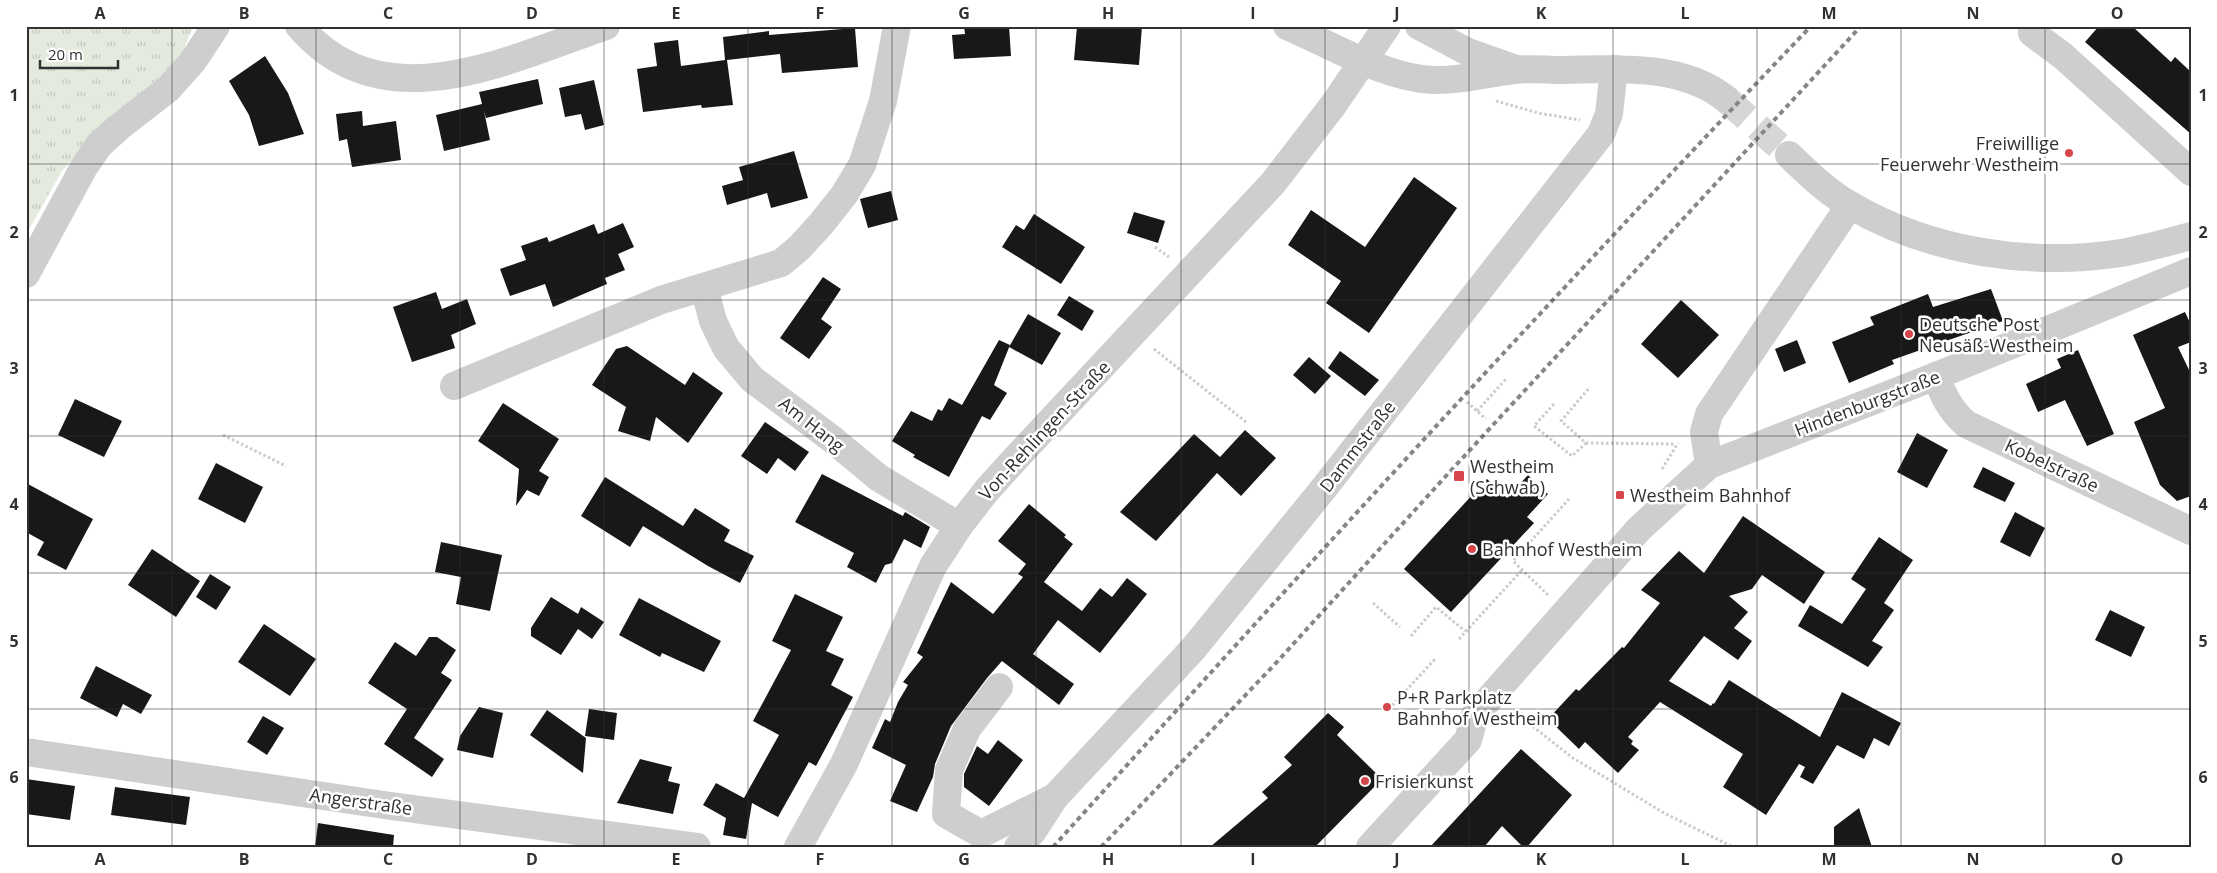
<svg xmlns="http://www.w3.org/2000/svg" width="2217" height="873" viewBox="0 0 2217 873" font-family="'Open Sans',sans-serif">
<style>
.grass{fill:url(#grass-tufts)}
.building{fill:#181818}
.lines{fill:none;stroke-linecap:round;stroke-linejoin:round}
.minor-tunnel{stroke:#d6d6d6;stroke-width:28;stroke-dasharray:28 14;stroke-linecap:butt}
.path{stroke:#cbcbcb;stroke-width:3;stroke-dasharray:2.5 2.5;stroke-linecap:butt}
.minor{stroke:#cecece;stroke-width:28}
.rail{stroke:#868686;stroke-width:4;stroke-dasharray:5 4;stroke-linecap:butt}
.grid{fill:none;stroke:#313131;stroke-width:1;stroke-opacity:0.55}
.poi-dot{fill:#d6464a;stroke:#fff;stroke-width:2}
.labels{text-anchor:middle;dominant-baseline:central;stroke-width:5;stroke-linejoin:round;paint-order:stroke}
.poi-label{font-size:18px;fill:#313131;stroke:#fff;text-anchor:start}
.street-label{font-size:18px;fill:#313131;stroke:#fff}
.neatline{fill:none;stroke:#313131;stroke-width:2}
.grid-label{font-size:16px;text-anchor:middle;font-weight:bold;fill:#313131}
</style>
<defs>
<pattern id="grass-tufts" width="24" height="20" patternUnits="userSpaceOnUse" patternTransform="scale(1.25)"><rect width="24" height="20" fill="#e4eade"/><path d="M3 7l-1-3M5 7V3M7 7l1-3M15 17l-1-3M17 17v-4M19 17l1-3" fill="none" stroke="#c4c9bf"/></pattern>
</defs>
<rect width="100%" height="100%" fill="#fff"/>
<path class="grass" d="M26,26H193L179,62L103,126L62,171L26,235Z"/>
<g class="building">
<path d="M964,26H1009L1011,56L954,59L952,35L965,34Z"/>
<path d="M1077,26H1142L1139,65L1074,60Z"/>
<path d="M2099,26H2132L2171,62L2175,57L2191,72V134L2085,42Z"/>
<path d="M855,28L858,67L782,73L780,54L727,60L733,105L702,108L701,105L643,112L637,69L657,66L654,43L678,40L681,66L725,60L723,37L769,31V35Z"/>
<path d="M265,56L288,93L304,134L259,146L249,115L229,81Z"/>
<path d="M538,79L543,104L486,118L484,111L490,140L444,151L436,115L482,104L479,92Z"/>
<path d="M594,80L604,125L585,130L581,114L565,117L559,88Z"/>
<path d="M362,111L363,126L396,121L401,160L352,167L347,139L339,141L336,114Z"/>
<path d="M794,151L808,198L771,208L767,193L727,205L722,186L743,180L739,167Z"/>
<path d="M1414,177L1457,208L1369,333L1326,303L1341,281L1288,245L1311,210L1365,247Z"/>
<path d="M891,191L898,220L868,228L860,199Z"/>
<path d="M1134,212L1165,221L1158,243L1127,233Z"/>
<path d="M1034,214L1085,247L1061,284L1002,247L1016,225L1024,230Z"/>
<path d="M623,223L634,247L618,254L625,270L605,278L607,284L553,307L545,284L510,296L500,269L526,260L521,246L547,237L549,242L594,224L598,234Z"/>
<path d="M823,277L841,289L821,319L832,327L809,359L780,338Z"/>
<path d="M1991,289L2003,321L1892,360L1894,364L1849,383L1832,342L1874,325L1870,317L1928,294L1933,307Z"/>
<path d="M436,292L442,309L467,299L476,324L451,335L455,348L412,362L393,307Z"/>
<path d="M1069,296L1094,311L1082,331L1057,315Z"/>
<path d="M1681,300L1719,335L1678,378L1641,344Z"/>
<path d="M2185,312L2191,325V342L2178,347L2191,374V496L2177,501L2160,485L2134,422L2165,408L2133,335Z"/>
<path d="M1028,314L1061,333L1042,365L1009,347Z"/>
<path d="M999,340L1010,345L994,385L1007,393L990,420L982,416L949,477L913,457L915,455L892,441L911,411L932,421L938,409L942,411L949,398L962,405Z"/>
<path d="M1797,340L1806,363L1784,372L1775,349Z"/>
<path d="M627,346L685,385L693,372L723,393L688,443L656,417L650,441L618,431L626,407L592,385L616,349Z"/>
<path d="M2078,350L2114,434L2087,446L2065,400L2038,412L2026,384L2061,368L2057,359Z"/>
<path d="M1340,351L1379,380L1365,396L1328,368Z"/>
<path d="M1309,357L1331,376L1315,394L1293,375Z"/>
<path d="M75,399L122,421L104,457L58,435Z"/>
<path d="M503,403L559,439L539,471L549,477L539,496L527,490L516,506L519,469L478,441Z"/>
<path d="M765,422L809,452L795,471L778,458L767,474L741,456Z"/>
<path d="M1245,430L1276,458L1241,496L1217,473L1156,541L1120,512L1194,434L1220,457Z"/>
<path d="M1917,433L1948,450L1927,488L1897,472Z"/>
<path d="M216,463L263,487L245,523L198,499Z"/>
<path d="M1983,467L2015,483L2005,502L1973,487Z"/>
<path d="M822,474L903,516L905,512L930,527L921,548L904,539L892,563L885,565L876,583L847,567L854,553L795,522Z"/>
<path d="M1528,475L1548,494L1527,517L1534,523L1451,612L1404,569L1487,479L1507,498Z"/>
<path d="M605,477L683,526L695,508L730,530L724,541L754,556L740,583L708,566L643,526L630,547L581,516Z"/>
<path d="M26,483L93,519L66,570L37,555L44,542L26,532Z"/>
<path d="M1029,504L1066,535L1064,537L1073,544L1044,582L1082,611L1100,588L1112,597L1127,578L1147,594L1100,653L1058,620L1033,654L1074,684L1059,705L1002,661L987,678L951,726L935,764L933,777L917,812L890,801L906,765L872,748L885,719L890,722L898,702L908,685L903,682L923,657L917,653L951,582L993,614L1023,577L1018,574L1026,564L998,541Z"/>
<path d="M2015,512L2045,528L2030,557L2000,542Z"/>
<path d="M1743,516L1825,572L1804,604L1762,575L1752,589L1729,596L1748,612L1734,628L1752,641L1738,660L1704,636L1669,681L1711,706L1713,703L1714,704L1729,680L1820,737L1842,692L1901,723L1889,746L1874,738L1864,759L1837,745L1813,784L1800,777L1805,767L1799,764L1766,815L1723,787L1743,754L1660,702L1628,737L1633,741L1631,744L1639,750L1618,773L1585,742L1579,749L1548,719L1576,689L1579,691L1622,647L1624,648L1660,603L1641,590L1679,551L1704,573Z"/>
<path d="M1879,537L1913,560L1884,603L1894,610L1872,641L1883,647L1868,667L1798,626L1810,605L1842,624L1866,589L1851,579Z"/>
<path d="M441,542L502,555L490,611L456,604L461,577L435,572Z"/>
<path d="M152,549L200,581L176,617L128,585Z"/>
<path d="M210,574L231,587L216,610L196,597Z"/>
<path d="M795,594L843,617L826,651L844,659L831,685L853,697L816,766L809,762L778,817L752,803L746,839L723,835L726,818L703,805L716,783L744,798L779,735L753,721L791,650L772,641Z"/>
<path d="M551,597L578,614L581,607L604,622L592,639L578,629L561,655L531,636V628Z"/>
<path d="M639,598L721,641L704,672L662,653L660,657L619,635Z"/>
<path d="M2110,610L2145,627L2131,657L2095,640Z"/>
<path d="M264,624L316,659L290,696L238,662Z"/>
<path d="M429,637H437L456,650L441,673L452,680L414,738L444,759L432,777L384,744L407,709L368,683L395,642L416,656Z"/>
<path d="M96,666L152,695L141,714L123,704L117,717L80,698Z"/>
<path d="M479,707L503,713L493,758L457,750L460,736Z"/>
<path d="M589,709L617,713L614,740L585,736Z"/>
<path d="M547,710L586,738L583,773L530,735Z"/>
<path d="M1328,713L1344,727L1337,735L1382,779L1315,847H1210L1268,798L1262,792L1292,765L1284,757Z"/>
<path d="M263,716L284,728L267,755L247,742Z"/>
<path d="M998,740L1023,760L989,806L964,787V774L977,746L988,754Z"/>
<path d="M1521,749L1572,795L1527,847H1523L1502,826L1484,847H1430Z"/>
<path d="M640,759L672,767L668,781L680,784L673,814L617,803Z"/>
<path d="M26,779L75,786L70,820L26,814Z"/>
<path d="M115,787L190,797L186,825L111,815Z"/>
<path d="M1859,808L1872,847H1834V827Z"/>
<path d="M318,823L394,835L393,847H315Z"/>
</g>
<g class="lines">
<path class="minor-tunnel" d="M1726,99L1789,155"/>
<g class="path">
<path d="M1496,101L1538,113L1580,120"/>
<path d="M1155,247L1169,257"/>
<path d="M1154,349L1246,422"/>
<path d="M1467,402L1486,419"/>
<path d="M1554,404L1534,426L1572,456L1586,443L1561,421L1590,387"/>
<path d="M1477,411L1506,379"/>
<path d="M223,435L286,466"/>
<path d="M1586,443L1676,444"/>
<path d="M1662,469L1678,443"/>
<path d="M1548,595L1513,561L1569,499"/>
<path d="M1373,603L1400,627"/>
<path d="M1411,636L1436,607L1465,631"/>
<path d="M1459,639L1522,570"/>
<path d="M1389,709L1436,658"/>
<path d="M1513,711L1573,758L1664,813L1733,847"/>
</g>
<g class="minor">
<path d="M299,26C382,124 507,60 606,26"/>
<path d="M1287,26C1332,45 1384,78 1433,80C1463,81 1487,73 1515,70C1530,68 1546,70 1561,70C1615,69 1681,63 1726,99"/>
<path d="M1419,26L1468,52L1516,69"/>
<path d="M2032,26V33L2063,56L2191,172"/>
<path d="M1789,155C1808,173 1827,192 1850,205C1930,252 2030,267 2121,253C2144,249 2168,242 2191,236"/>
<path d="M26,274L84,167L99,145L119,127L168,89L193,61L216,26"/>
<path d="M704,287L713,321L726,348L752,379L832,439L879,478L959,526"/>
<path d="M1936,376C1943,395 1950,410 1966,424L2191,531"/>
<path d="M454,386L661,300L781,263L799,248L821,224L844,195L862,165L883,101L897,26"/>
<path d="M1709,465L1704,432L1709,414L1850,205"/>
<path d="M999,687L967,729L949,770L946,814L981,834L1055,797"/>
<path d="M26,752L391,806L697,847"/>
<path d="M798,847L844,764L933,566L959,526L987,490L1017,457L1273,183L1334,104L1387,26"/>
<path d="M1018,847L1033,831L1055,797L1193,649L1324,488L1601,134L1609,114L1614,69"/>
<path d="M1370,847L1468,740L1475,715L1639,529L1709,465L1936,376L2191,271"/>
</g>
<g class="rail">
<path d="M1053,847C1303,570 1554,295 1811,26"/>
<path d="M1101,847L1276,663L1445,477L1861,26"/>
</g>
</g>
<path class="grid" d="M172,26V847M316,26V847M460,26V847M604,26V847M748,26V847M892,26V847M1036,26V847M1181,26V847M1325,26V847M1469,26V847M1613,26V847M1757,26V847M1901,26V847M2045,26V847M26,164H2191M26,300H2191M26,436H2191M26,573H2191M26,709H2191"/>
<g class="poi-dot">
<circle cx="2069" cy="153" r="5"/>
<circle cx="1909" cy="334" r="5"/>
<rect x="1453" y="470" width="12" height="12" rx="2.5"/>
<rect x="1615" y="490" width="10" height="10" rx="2.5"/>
<circle cx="1472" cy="549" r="5"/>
<circle cx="1387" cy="707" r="5"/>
<circle cx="1365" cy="781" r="5"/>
</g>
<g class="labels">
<g class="poi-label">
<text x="2059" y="143" text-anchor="end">Freiwillige<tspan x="2059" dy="21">Feuerwehr Westheim</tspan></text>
<text x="1919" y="324">Deutsche Post<tspan x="1919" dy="21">Neusäß-Westheim</tspan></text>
<text x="1470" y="466">Westheim<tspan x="1470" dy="21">(Schwab)</tspan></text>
<text x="1630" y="495">Westheim Bahnhof</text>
<text x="1482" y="549">Bahnhof Westheim</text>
<text x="1397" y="697">P+R Parkplatz<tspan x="1397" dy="21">Bahnhof Westheim</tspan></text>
<text x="1375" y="781">Frisierkunst</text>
</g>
<g class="street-label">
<text transform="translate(1867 403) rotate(-21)">Hindenburgstraße</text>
<text transform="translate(812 424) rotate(38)">Am Hang</text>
<text transform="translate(1044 430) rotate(-47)">Von-Rehlingen-Straße</text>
<text transform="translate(1357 446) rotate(-52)">Dammstraße</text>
<text transform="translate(2052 465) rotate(25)">Kobelstraße</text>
<text transform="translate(361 801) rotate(8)">Angerstraße</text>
</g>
</g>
<rect width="2217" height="873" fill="none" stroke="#ffffff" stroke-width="55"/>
<path d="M40 60v8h78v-8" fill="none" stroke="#313131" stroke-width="2.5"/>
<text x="48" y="60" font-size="15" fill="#313131" stroke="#ffffff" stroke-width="4" paint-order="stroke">20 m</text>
<rect x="28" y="28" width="2162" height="818" class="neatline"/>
<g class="grid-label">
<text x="100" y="19">A</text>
<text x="244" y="19">B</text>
<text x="388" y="19">C</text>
<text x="532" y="19">D</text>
<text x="676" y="19">E</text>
<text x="820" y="19">F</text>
<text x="964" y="19">G</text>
<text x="1108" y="19">H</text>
<text x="1253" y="19">I</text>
<text x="1397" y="19">J</text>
<text x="1541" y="19">K</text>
<text x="1685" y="19">L</text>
<text x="1829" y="19">M</text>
<text x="1973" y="19">N</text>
<text x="2117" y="19">O</text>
<text x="14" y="101">1</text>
<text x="2203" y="101">1</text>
<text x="14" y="238">2</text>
<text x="2203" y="238">2</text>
<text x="14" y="374">3</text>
<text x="2203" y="374">3</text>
<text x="14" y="510">4</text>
<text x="2203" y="510">4</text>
<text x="14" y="647">5</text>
<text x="2203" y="647">5</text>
<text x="14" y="783">6</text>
<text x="2203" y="783">6</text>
<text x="100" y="865">A</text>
<text x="244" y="865">B</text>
<text x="388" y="865">C</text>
<text x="532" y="865">D</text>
<text x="676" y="865">E</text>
<text x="820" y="865">F</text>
<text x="964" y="865">G</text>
<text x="1108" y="865">H</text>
<text x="1253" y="865">I</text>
<text x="1397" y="865">J</text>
<text x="1541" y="865">K</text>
<text x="1685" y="865">L</text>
<text x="1829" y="865">M</text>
<text x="1973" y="865">N</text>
<text x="2117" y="865">O</text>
</g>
</svg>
